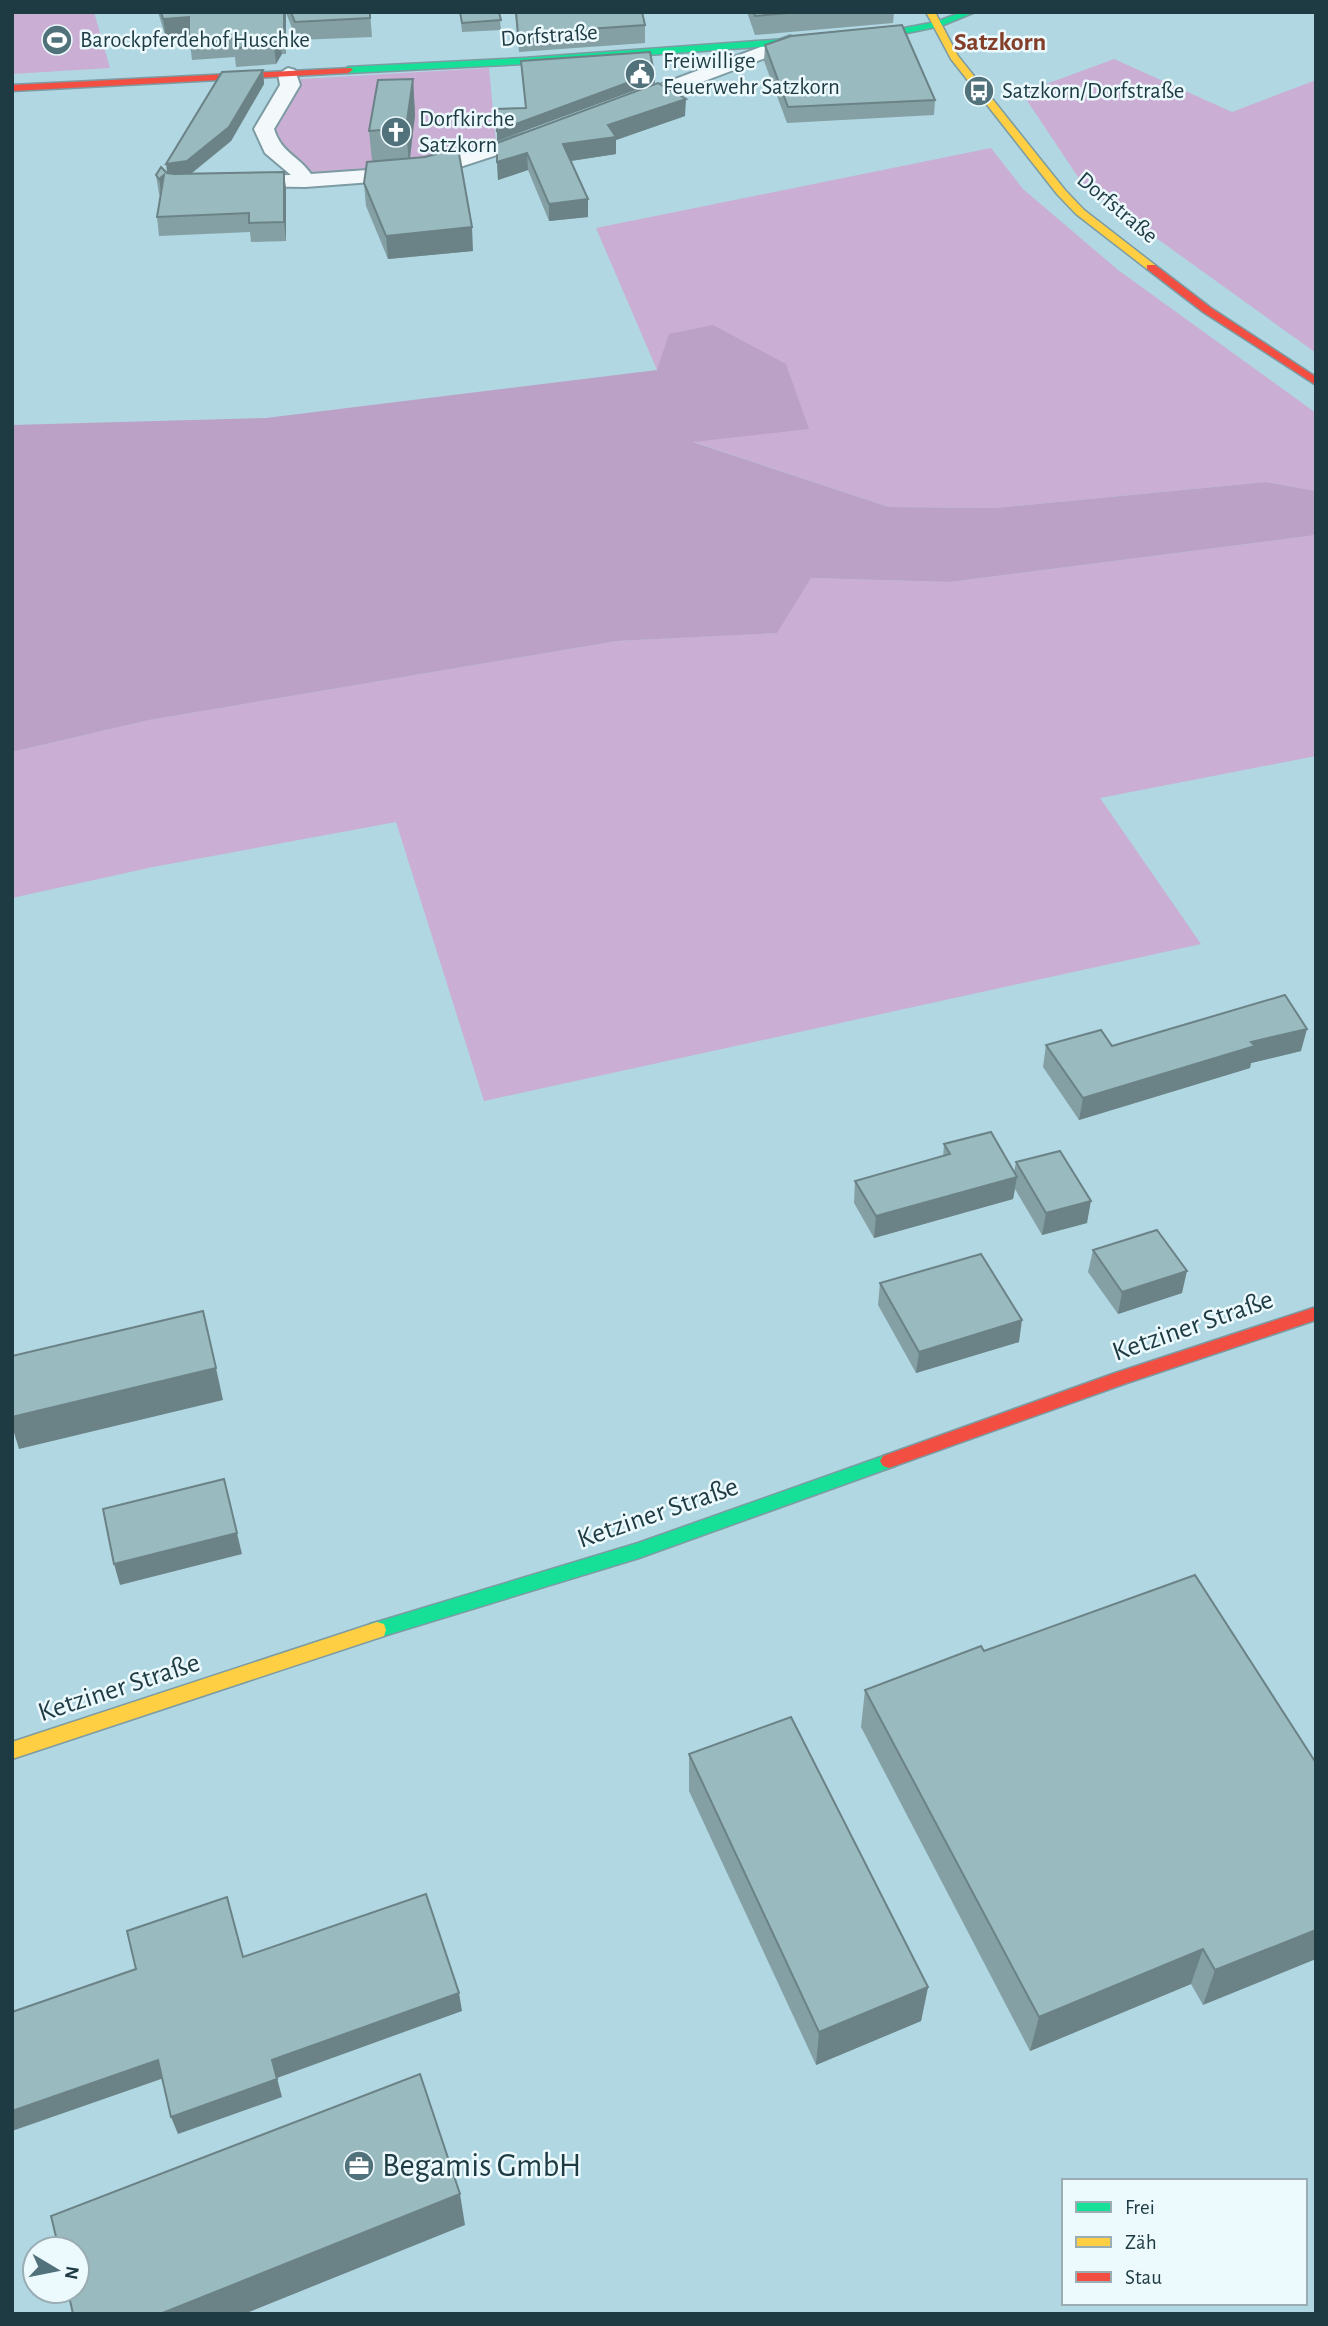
<svg xmlns="http://www.w3.org/2000/svg" width="1328" height="2326" viewBox="0 0 1328 2326" font-family="'Alegreya Sans',sans-serif">
<style>
.green{fill:#caaed4}
.forest{fill:#bca1c6}
.lines{fill:none;stroke-linecap:round;stroke-linejoin:round}
.street-casing{stroke:#7c9ba3;stroke-width:4}
.fast-casing{stroke:#7c9ba3;stroke-width:3}
.slow-casing{stroke:#7c9ba3;stroke-width:3}
.jam-casing{stroke:#7c9ba3;stroke-width:3}
.street{fill:#f3f9fb;fill-rule:evenodd}
.fast{fill:#16e098;fill-rule:evenodd}
.slow{fill:#ffcf43;fill-rule:evenodd}
.jam{fill:#f24e42;fill-rule:evenodd}
.wall{fill:#84a0a4}
.shaded-wall{fill:#6b8286}
.building{fill:#99babf;stroke:#6b8286;stroke-width:2}
.labels{text-anchor:middle;dominant-baseline:central;stroke-width:5;stroke-linejoin:round;paint-order:stroke}
.far-street-label{font-size:23px;fill:#1e3b43;stroke:#ecf9fd}
.far-poi-label{font-size:23px;fill:#1e3b43;stroke:#ecf9fd;text-anchor:start}
.far-quarter-label{font-size:26px;font-weight:bold;fill:#833f2a;stroke:#ecf9fd}
.street-label{font-size:28px;fill:#1e3b43;stroke:#ecf9fd}
.near-poi-label{font-size:33px;fill:#1e3b43;stroke:#ecf9fd;text-anchor:start}
</style>
<rect width="100%" height="100%" fill="#b0d7e2"/>
<g class="green">
<path d="M12,12H94L110,68L12,74Z"/>
<path d="M1114,59L1232,112L1316,80V353L1084,186L1022,93Z"/>
<path d="M489,68L496,143L422,167L319,176L287,157L272,129L301,79Z"/>
<path d="M991,148L1023,189L1118,270L1316,413V491L1266,482L995,508L889,507L691,441L808,428L657,370L596,228Z"/>
<path d="M1316,535V756L1100,798L1201,944L484,1101L396,822L153,867L12,898V752L149,720L617,641L776,633L810,578L950,582Z"/>
</g>
<path class="forest" d="M713,325L786,364L809,429L693,442L889,507L995,508L1266,482L1316,491V535L950,582L811,578L777,633L617,641L149,720L12,752V425L266,418L657,370L669,334Z"/>
<g class="lines">
<g class="street-casing">
<g id="street">
<path d="M790,36L800,42L797,46L633,108H619L616,104L619,100Z"/>
<path d="M288,68L295,70L300,85L274,129C282,154 298,155 311,174L424,166L539,129L546,131L549,135L546,139L426,178L305,187L232,186L228,182L232,178L239,176L291,175L265,153L254,129L280,85L278,74Z"/>
</g>
</g>
<g class="fast-casing">
<g id="fast">
<path d="M962,12H975L941,26L883,38L524,64L348,73L343,70L348,67L524,58L883,32L936,22Z"/>
<path d="M889,1454L895,1456L898,1461L895,1466L639,1558L377,1638L370,1636L368,1630L370,1624L377,1622L638,1543Z"/>
</g>
</g>
<g class="slow-casing">
<g id="slow">
<path d="M926,12H935L958,56L1065,190L1084,210L1155,265V269H1147L1076,214L1057,194L951,59Z"/>
<path d="M377,1622L384,1624L386,1630L384,1636L12,1759V1742Z"/>
</g>
</g>
<g class="jam-casing">
<g id="jam">
<path d="M351,68L353,70L348,73L12,91V85Z"/>
<path d="M1147,265H1155L1211,308L1316,377V385L1203,312L1147,269Z"/>
<path d="M1316,1307V1320L1127,1383L889,1468L883,1466L880,1461L883,1456L1115,1373Z"/>
</g>
</g>
<use href="#street" class="street"/>
<use href="#fast" class="fast"/>
<use href="#slow" class="slow"/>
<use href="#jam" class="jam"/>
</g>
<g class="wall">
<path d="M158,12H370L372,37L297,40L286,13V54H282L276,64L236,67L235,57L192,60L189,35L166,38Z"/>
<path d="M460,12H499L501,30L462,32Z"/>
<path d="M515,12H642L645,25V43L519,52Z"/>
<path d="M747,12H894L893,23L755,35Z"/>
<path d="M765,45L935,100L934,115L787,123L764,61Z"/>
<path d="M263,70L264,84L231,141L191,174L284,172L286,190V241L251,242L250,232L159,236L157,217L161,196L159,194L156,175L168,173Z"/>
<path d="M413,79L415,115L410,159L473,251L388,259L366,206L364,183L372,161L369,131Z"/>
<path d="M685,116L616,140V154L571,161L588,199V217L549,221L528,170L498,180L497,143Z"/>
<path d="M1046,1045L1112,1046L1301,1051L1251,1063L1250,1068L1079,1120L1043,1067Z"/>
<path d="M944,1144L1014,1172L1016,1162L1087,1223L1042,1235L1015,1189L1013,1199L874,1238L854,1203L855,1181L943,1157Z"/>
<path d="M1093,1250L1182,1293L1118,1314L1088,1272Z"/>
<path d="M880,1283L1019,1342L916,1373L878,1305Z"/>
<path d="M984,1651L1316,1763L1203,2005L1191,1984L1030,2051L861,1727L865,1690Z"/>
<path d="M689,1754L928,1987L921,2021L816,2065L689,1791Z"/>
</g>
<g class="shaded-wall">
<path d="M284,12H286V54L284,36Z"/>
<path d="M189,17L191,35L166,38L163,19Z"/>
<path d="M12,21L14,32L12,47Z"/>
<path d="M279,36L282,54L276,64L274,46Z"/>
<path d="M263,70L264,84L231,141L189,175L168,178L166,164Z"/>
<path d="M654,73L655,83L497,141V131Z"/>
<path d="M413,79L415,115L409,165L406,128Z"/>
<path d="M686,99L685,116L616,140V154L564,162L563,144L608,125Z"/>
<path d="M527,153L528,170L498,180L497,162Z"/>
<path d="M284,172L286,190V241L284,222Z"/>
<path d="M164,175L162,197L159,179Z"/>
<path d="M588,199V217L549,221V204Z"/>
<path d="M472,227L473,251L388,259L386,236Z"/>
<path d="M1307,1029L1301,1051L1251,1063L1250,1068L1079,1120L1083,1098L1251,1042Z"/>
<path d="M1017,1177L1013,1199L874,1238L876,1216Z"/>
<path d="M1091,1201L1087,1223L1042,1235L1046,1213Z"/>
<path d="M1187,1271L1182,1293L1118,1314L1122,1292Z"/>
<path d="M1022,1320L1019,1342L916,1373L919,1352Z"/>
<path d="M216,1368L223,1400L19,1449L12,1426V1417Z"/>
<path d="M237,1533L242,1554L120,1585L114,1564Z"/>
<path d="M1316,1930V1959L1203,2005L1215,1970Z"/>
<path d="M1203,1949L1191,1984L1030,2051L1039,2017Z"/>
<path d="M928,1987L921,2021L816,2065L819,2032Z"/>
<path d="M459,1993L462,2011L277,2078L282,2097L178,2134L171,2117L272,2060Z"/>
<path d="M158,2060L164,2078L12,2131V2111Z"/>
<path d="M460,2194L465,2225L244,2314H160Z"/>
</g>
<g class="building">
<path d="M161,12H284V36H279L274,46L234,48L239,38L189,41V17L163,19Z"/>
<path d="M291,12H370V18L295,22Z"/>
<path d="M460,12H499L501,20L462,23Z"/>
<path d="M516,12H642L645,25L518,34Z"/>
<path d="M754,12H799L755,16Z"/>
<path d="M902,25L935,100L788,107L765,45L791,36Z"/>
<path d="M650,52L654,73L497,131L496,109L526,108L521,61Z"/>
<path d="M263,70L229,127L187,161L166,164L222,72Z"/>
<path d="M413,79L406,128L369,131L378,80Z"/>
<path d="M658,83L686,99L608,125L616,137L563,144L588,199L549,204L527,153L497,162V143Z"/>
<path d="M458,148L472,227L386,236L364,183L367,162L425,157Z"/>
<path d="M161,167L167,173L174,174L284,172V222L249,223V213L157,217L164,175L159,179L156,175Z"/>
<path d="M1285,995L1307,1029L1251,1042L1255,1046L1083,1098L1046,1045L1101,1030L1112,1046Z"/>
<path d="M991,1132L1017,1177L876,1216L855,1181L950,1154L944,1144Z"/>
<path d="M1060,1151L1091,1201L1046,1213L1016,1162Z"/>
<path d="M1157,1230L1187,1271L1122,1292L1093,1250Z"/>
<path d="M981,1254L1022,1320L919,1352L880,1283Z"/>
<path d="M203,1311L216,1368L12,1417V1356Z"/>
<path d="M224,1479L237,1533L114,1564L103,1509Z"/>
<path d="M1195,1575L1316,1763V1930L1215,1970L1203,1949L1039,2017L865,1690L981,1646L984,1651Z"/>
<path d="M791,1717L928,1987L819,2032L689,1754Z"/>
<path d="M426,1894L459,1993L272,2060L277,2079L171,2117L158,2060L12,2111V2012L136,1969L127,1931L227,1897L243,1957Z"/>
<path d="M420,2074L460,2194L160,2314H73L68,2291H77V2249H59L51,2216Z"/>
</g>
<defs>
<g id="stadium-disc" transform="scale(1.575)"><circle r="9.5" fill="#51727b" stroke="#ecf9fd"/><path d="M0-5a6.5 5 0 1 0 0 10a6.5 5 0 1 0 0-10ZM-3.5-1.8h7v3.6h-7Z" fill="#fff"/></g>
<g id="civic-disc" transform="scale(1.575)"><circle r="9.5" fill="#51727b" stroke="#ecf9fd"/><path d="M-.6-6.5H3V-4.5H.6V-3L4-1V1h2V6H-6V1h2V-1L-.6-3ZM-1.2 2.5V6h2.4V2.5Z" fill="#fff"/></g>
<g id="bus-disc" transform="scale(1.575)"><circle r="9.5" fill="#51727b" stroke="#ecf9fd"/><path d="M-5-6H5V4H4V6H2V4H-2V6H-4V4H-5ZM-3.5-4V0h7V-4ZM-3.5 1.2v1.5H-2V1.2ZM2 1.2v1.5H3.5V1.2Z" fill="#fff"/></g>
<g id="church-disc" transform="scale(1.575)"><circle r="9.5" fill="#51727b" stroke="#ecf9fd"/><path d="M-1.2-6h2.4v3.5h3.3v2.4h-3.3V6h-2.4V-.1h-3.3v-2.4h3.3Z" fill="#fff"/></g>
<g id="office-disc" transform="scale(1.575)"><circle r="9.5" fill="#51727b" stroke="#ecf9fd"/><path d="M-6-3h4V-5.5h4V-3h4V5H-6ZM-1-4.5V-3h2v-1.5ZM-6 0V1H6V0Z" fill="#fff"/></g>
</defs>
<g fill-rule="evenodd">
<use href="#stadium-disc" x="57" y="40"/>
<use href="#civic-disc" x="640" y="74"/>
<use href="#bus-disc" x="979" y="91"/>
<use href="#church-disc" x="396" y="132"/>
<use href="#office-disc" x="359" y="2166"/>
</g>
<g class="labels">
<g class="far-street-label">
<text transform="translate(549 36) rotate(-4)">Dorfstraße</text>
<text transform="translate(1117 208) rotate(40)">Dorfstraße</text>
</g>
<g class="far-poi-label">
<text x="80" y="40">Barockpferdehof Huschke</text>
<text x="663" y="61">Freiwillige<tspan x="663" dy="26">Feuerwehr Satzkorn</tspan></text>
<text x="1002" y="91">Satzkorn/Dorfstraße</text>
<text x="419" y="119">Dorfkirche<tspan x="419" dy="26">Satzkorn</tspan></text>
</g>
<g class="far-quarter-label">
<text x="1000" y="42">Satzkorn</text>
</g>
<g class="street-label">
<text transform="translate(1193 1326) rotate(-19)">Ketziner Straße</text>
<text transform="translate(658 1513) rotate(-19)">Ketziner Straße</text>
<text transform="translate(119 1688) rotate(-18)">Ketziner Straße</text>
</g>
<g class="near-poi-label">
<text x="382" y="2166">Begamis GmbH</text>
</g>
</g>
<rect width="1328" height="2326" fill="none" stroke="#1e3b43" stroke-width="28"/>
<rect x="1062" y="2179" width="245" height="126" fill="#ecf9fd" stroke="#9aadb3" stroke-width="2"/>
<rect x="1076" y="2202" width="35" height="10" fill="#16e098" stroke="#9aadb3" stroke-width="2"/>
<text x="1125" y="2214" font-size="21" fill="#1e3b43">Frei</text>
<rect x="1076" y="2237" width="35" height="10" fill="#ffcf43" stroke="#9aadb3" stroke-width="2"/>
<text x="1125" y="2249" font-size="21" fill="#1e3b43">Zäh</text>
<rect x="1076" y="2272" width="35" height="10" fill="#f24e42" stroke="#9aadb3" stroke-width="2"/>
<text x="1125" y="2284" font-size="21" fill="#1e3b43">Stau</text>
<g transform="translate(56 2270) rotate(100)"><circle r="33" fill="#ecf9fd" stroke="#9aadb3" stroke-width="2"/>
<path d="M0-5L12 26L0 18L-12 26Z" fill="#51727b"/>
<text y="-10" font-size="19" font-weight="bold" text-anchor="middle" fill="#1e3b43">N</text>
</g>
</svg>
